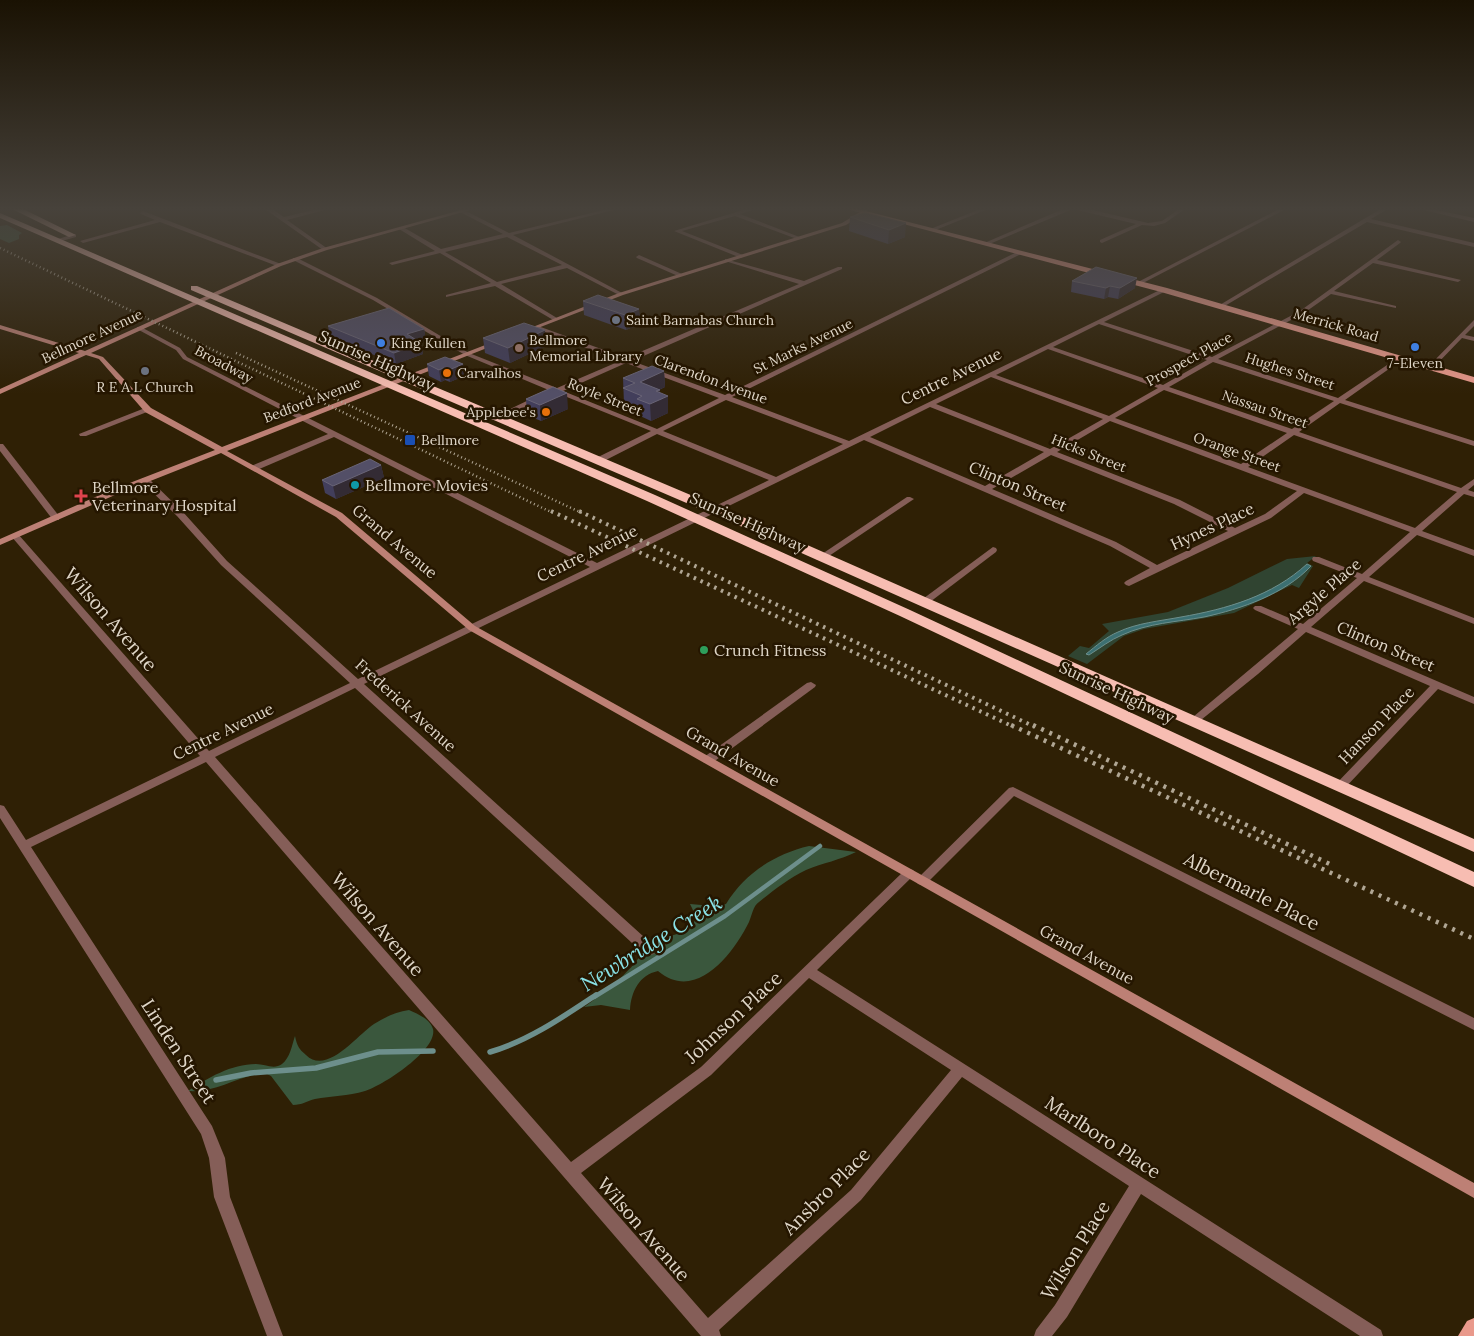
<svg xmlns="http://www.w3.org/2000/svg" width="1474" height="1336" viewBox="0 0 1474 1336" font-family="Lora,serif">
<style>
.green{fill:#304431}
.forest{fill:#3a573d}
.water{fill:#3c7072;stroke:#6d8f8c}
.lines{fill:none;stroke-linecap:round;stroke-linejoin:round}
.stream-far1{stroke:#6d8f8c;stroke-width:4.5}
.stream{stroke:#6d8f8c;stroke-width:5.5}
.street{fill:#855e58;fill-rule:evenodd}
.secondary{fill:#bd8075;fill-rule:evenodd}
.primary{fill:#e9998b;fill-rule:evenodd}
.highway{fill:#f7bdb2;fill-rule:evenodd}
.rail-far2{stroke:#b0a694;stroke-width:2.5;stroke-dasharray:1 3;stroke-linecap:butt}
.rail-far1{stroke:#b0a694;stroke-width:4;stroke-dasharray:2.5 5;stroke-linecap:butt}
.rail{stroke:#b0a694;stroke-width:4.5;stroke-dasharray:3 6;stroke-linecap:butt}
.wall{fill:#423e5b}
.shaded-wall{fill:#332b34}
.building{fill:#534f67;stroke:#696476}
.worship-dot{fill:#6b7280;stroke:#251600;stroke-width:2}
.shop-dot{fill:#3f7fe0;stroke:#251600;stroke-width:2}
.education-dot{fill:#8d6e63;stroke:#251600;stroke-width:2}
.food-dot{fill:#e8710a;stroke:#251600;stroke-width:2}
.transit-dot{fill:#1a4fb4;stroke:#251600;stroke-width:2}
.culture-dot{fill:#0f9aa8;stroke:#251600;stroke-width:2}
.health-dot{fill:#e0444e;stroke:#251600;stroke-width:2}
.leisure-dot{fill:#2e9e5b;stroke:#251600;stroke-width:2}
.labels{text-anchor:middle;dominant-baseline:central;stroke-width:5;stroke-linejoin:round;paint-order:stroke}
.far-poi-label{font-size:14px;fill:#dfd6c7;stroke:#251600;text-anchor:start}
.far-street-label{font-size:14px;fill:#dfd6c7;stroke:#251600}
.street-label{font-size:16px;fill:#dfd6c7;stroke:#251600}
.poi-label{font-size:16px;fill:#dfd6c7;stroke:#251600;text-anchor:start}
.near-street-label{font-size:19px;fill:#dfd6c7;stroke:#251600}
.near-water-label{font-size:21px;font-style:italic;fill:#89e2e6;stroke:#251600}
</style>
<rect width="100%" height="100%" fill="#2f2005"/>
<path class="green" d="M1316,556L1307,563L1313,566L1299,588L1292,585L1234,613L1144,629L1124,636L1087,664L1068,656L1080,646L1089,648L1109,631L1102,624L1168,612L1228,588L1287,559Z"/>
<g class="forest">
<path d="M7,225L22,233L19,235V239L9,243L0,239V226Z"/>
<path d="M809,846L856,852C840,860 823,863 806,870C789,878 774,890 759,902C753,906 752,915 749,922C733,954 696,1003 658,971C639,975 631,992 630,1010L601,1005L584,1007C599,997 633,970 641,954C644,950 643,944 643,939C656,939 698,936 695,915C694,912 692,908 690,904L713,906L726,904C745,873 775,854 809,846Z"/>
<path d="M409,1010C418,1014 430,1019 433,1029C438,1050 382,1086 365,1091C348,1096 331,1096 315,1099C307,1101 302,1105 293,1105L271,1076L265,1073C237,1076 216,1093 188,1091C208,1078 231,1064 256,1064C265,1064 274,1070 282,1064C290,1058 292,1045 295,1036C297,1046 299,1049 306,1055C327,1076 358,1034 374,1024C385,1017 396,1012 409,1010Z"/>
</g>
<path class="water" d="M1307,564L1311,566C1285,594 1241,609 1204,617C1177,622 1148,623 1122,635C1110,640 1100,648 1089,655L1086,654C1096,646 1106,637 1118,632C1137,623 1160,621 1181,617C1227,609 1272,596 1307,564Z"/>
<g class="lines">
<path class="stream-far1" d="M594,997L725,916L820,846"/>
<g class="stream">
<path d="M490,1052C528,1041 563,1017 596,995"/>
<path d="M216,1080L251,1073L316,1068L378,1052L433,1051"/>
</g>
<g class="street">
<path d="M262,207H269L284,217L326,207H336L287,220L328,249L323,250Z"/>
<path d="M616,207H626L513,235L624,294L619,295L567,268L501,284L557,318L558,319L555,321L495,286L446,297V295L491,283L440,253L392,265L389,263L435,251L399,229V227H403L441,249L503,234L460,212V210L462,209L509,233ZM507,237L562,265L497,282L445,252Z"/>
<path d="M753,207H762L740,214L802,238L797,239L735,216L682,231L743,255L744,256L741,258L674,231Z"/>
<path d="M864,207H870L864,213H860L859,212Z"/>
<path d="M985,207H993L933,231L928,230Z"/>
<path d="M1068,207H1080L1148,223L1162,221L1182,207H1188L1165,223L1154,226L1142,225L1102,243L1100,242V240L1136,224L1073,209L987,245L982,244Z"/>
<path d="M1283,207H1290L1141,284L1136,283Z"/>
<path d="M1384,207H1391L1371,219L1474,243V247L1367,222L1223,307L1218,306Z"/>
<path d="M1411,207H1422L1474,218V222Z"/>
<path d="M143,211L281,264L282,265L277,266L160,222L83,243L80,241L155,220L141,214L140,213Z"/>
<path d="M74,234L76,235V237L58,242L55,240Z"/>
<path d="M1398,240L1401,242L1400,243L1377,260L1461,280L1458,282L1373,263L1334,291L1396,306V308L1331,294L1304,313L1218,359L1338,398L1399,357H1403V359L1345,400L1474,441V446L1340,403L1299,432L1461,488L1474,479V485L1468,490L1474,492V497L1464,494L1422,531L1474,550V556L1417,535L1369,577L1474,618V624L1364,581L1311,627L1474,697V704L1438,689L1343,790H1335L1333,787L1430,686L1306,632L1258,674L1196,724L1192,725L1187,722L1298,629L1255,610L1253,608L1255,606H1261L1303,624L1357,578L1313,561L1312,559L1313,557H1319L1362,574L1410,532L1304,493L1271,518L1129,586L1126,585L1124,583L1126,581L1150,568L1110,546L864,440L364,684L654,946L655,950L654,954L649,955L644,954L355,688L215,757L571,1162L701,1067L905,870L909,869L913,870L915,873L913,876L817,970L1381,1330L1383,1336H1360L1141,1194L1067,1317L1052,1336H1034L1036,1330L1055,1305L1129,1186L962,1077L861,1200L719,1330L721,1336H701L206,762L31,847L212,1126L225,1158L230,1197L283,1336H267L214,1197L209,1158L201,1134L0,818V805L4,806L26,840L200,756L11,536L15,533L18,534L209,751L350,683L221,565L177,516L142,482V478H148L183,512L227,561L358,679L590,567L334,437L257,470H251V466L328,434L183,359L176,350L137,329V327H141L180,348L187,357L597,563L769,480L657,434L600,463H594V459L651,431L557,393L551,394V391L465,355L373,300L293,260V258H297L377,298L469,353L557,388L620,361L534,328V326H538L626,358L799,284L725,261V259L804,281L838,267H842V269L632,361L725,395L1017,252H1021V254L732,397L849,441L1164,288L1166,289V291L1104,322L1212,357L1300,311ZM1099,324L1207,360L1163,385L1053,347ZM1048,349L1158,388L1109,416L996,375ZM1213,362L1334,401L1292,429L1169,387ZM626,363L719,398L657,429L563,391ZM991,377L1103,419L1050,449L936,404ZM1164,390L1287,433L1241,464L1115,418ZM726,400L843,444L776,477L663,431ZM930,407L1044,452L985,486L870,437ZM1110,421L1297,491L1265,514L1235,528L1180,500L1057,452ZM1294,435L1457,492L1415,528L1248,467ZM1051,455L1174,504L1228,531L1157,565L1116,542L992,489ZM809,978L951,1070L851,1190L708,1318L581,1173L711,1075Z"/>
<path d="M639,255L682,274L683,275L678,276L637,258L636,257Z"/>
<path d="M1474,320V326L1465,335L1474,337V341L1462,338L1433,368H1429V366Z"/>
<path d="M535,397L542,399L498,420H492L491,418Z"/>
<path d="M145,408H151L152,410L86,436H80L79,434Z"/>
<path d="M0,444H3L59,516V520H53L0,451Z"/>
<path d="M907,497H910L914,499L823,560H817L816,558Z"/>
<path d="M993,547L996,548L997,550L996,552L926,605H920L918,603L920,601Z"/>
<path d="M811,682L816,685L815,687L712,763H704L703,760L704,757L807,683Z"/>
<path d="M1013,787L1474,1018V1030L1014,796L926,884L922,885L918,884L916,881L918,878L1009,788Z"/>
</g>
<g class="secondary">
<path d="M472,207H481L327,250L281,266L91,353L103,357L151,408L222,447L493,342H497V344L227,451L342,513L475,626L1474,1183V1198L469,630L336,517L221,453L115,495L0,545V539L109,491L215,450L145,412L99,359L86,355L0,394V389L79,353L0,329V325L85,351L277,264L323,248Z"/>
<path d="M860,212L862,213V215L846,225L623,295L525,333L520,332L619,293L842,223Z"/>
</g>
<g class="primary">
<path d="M839,207H850L1167,288L1474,377V383L1161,292Z"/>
<path d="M1474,1318V1336H1458L1467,1321Z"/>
</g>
<g class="highway">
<path d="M8,207H19L76,235L69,237Z"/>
<path d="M0,213L655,495L910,610L1474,872V887L900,616L647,501L0,218Z"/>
<path d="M191,286H197L771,529L1474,839V852L761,535L191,290Z"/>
</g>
<g class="rail-far2">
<path d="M0,248L553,513"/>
<path d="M236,353L582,513"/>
</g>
<g class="rail-far1">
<path d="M551,511L1014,727"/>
<path d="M579,511L1035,727"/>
</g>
<g class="rail">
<path d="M1011,725L1474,939"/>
<path d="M1033,725L1334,866"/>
</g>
</g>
<g class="wall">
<path d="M865,213L905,237L888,244L849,231L850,217Z"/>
<path d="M1072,281L1135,288L1118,299L1108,297L1104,299L1071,292Z"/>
<path d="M583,301L639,309L640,324L626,330L584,315Z"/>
<path d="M328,326L424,329L426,340L420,342L423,354L396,364L330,337Z"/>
<path d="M483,338L546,346L510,363L485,353Z"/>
<path d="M427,364H463L464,376L450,382L445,380L441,382L429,376Z"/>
<path d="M664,371L665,387L659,390L660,393L668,413L651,421L638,415L637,410L624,404L623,378Z"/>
<path d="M526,399L568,409L541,421L527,415Z"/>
<path d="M381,465L384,478L336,499L325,493L322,480Z"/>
</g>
<g class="shaded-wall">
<path d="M906,223L905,237L888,244L889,230Z"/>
<path d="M1137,278L1135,288L1118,299L1120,288Z"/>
<path d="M1110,286L1108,297L1104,299L1106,288Z"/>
<path d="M639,309L640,324L626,330L625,315Z"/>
<path d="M424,329L426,340L408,346L407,334Z"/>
<path d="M545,330L546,346L510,363L508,348Z"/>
<path d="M421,343L423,354L396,364L394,353Z"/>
<path d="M463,364L464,376L450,382L449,370Z"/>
<path d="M443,368L445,380L441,382L439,370Z"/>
<path d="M664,371L665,387L642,397L640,382Z"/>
<path d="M660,390V400L668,396V413L651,421L650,404L656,391Z"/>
<path d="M567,393L568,409L541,421L540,405Z"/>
<path d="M381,465L384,478L336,499L333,486Z"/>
</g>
<g class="building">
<path d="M865,213L906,223L889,230L850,217Z"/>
<path d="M1096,267L1137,278L1120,288L1110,286L1106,288L1072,281Z"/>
<path d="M598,295L639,309L625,315L583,301Z"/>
<path d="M389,308L424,329L407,334L421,343L394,353L328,326Z"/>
<path d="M524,323L545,330L508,348L483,338Z"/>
<path d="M445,357L463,364L449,370L443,368L439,370L427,364Z"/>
<path d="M652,366L664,371L640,382L660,390L656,391L668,396L650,404L637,399L642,396L623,388L635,383L623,378Z"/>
<path d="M553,387L567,393L540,405L526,399Z"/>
<path d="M370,459L381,465L333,486L322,480Z"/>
</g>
<linearGradient id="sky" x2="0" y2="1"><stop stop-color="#1a1203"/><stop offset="0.53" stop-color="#47423b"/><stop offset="1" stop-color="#47423b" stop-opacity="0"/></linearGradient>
<rect width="1474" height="394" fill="url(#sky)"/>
<g class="worship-dot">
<circle cx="616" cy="320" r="5"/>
<circle cx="145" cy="371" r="5"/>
</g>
<g class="shop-dot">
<circle cx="381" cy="343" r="5"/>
<circle cx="1415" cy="347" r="5"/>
</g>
<circle class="education-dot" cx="519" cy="348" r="5"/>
<g class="food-dot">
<circle cx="447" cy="373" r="5"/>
<circle cx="546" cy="412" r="5"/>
</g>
<rect class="transit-dot" x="404" y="434" width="12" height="12" rx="2.5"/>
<circle class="culture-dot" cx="355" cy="485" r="5"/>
<path class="health-dot" d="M78.5 488.5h5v5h5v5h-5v5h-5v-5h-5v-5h5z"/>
<circle class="leisure-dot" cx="704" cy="650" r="5"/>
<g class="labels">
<g class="far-poi-label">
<text x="626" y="320">Saint Barnabas Church</text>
<text x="529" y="340">Bellmore<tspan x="529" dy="16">Memorial Library</tspan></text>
<text x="391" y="343">King Kullen</text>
<text x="1415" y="363" text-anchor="middle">7-Eleven</text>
<text x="457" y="373">Carvalhos</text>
<text x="145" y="387" text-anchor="middle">R E A L Church</text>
<text x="536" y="412" text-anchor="end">Applebee's</text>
<text x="421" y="440">Bellmore</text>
</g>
<g class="far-street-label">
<text transform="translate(1336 325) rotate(16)">Merrick Road</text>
<text transform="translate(92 336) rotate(-25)">Bellmore Avenue</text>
<text transform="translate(803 346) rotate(-26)">St Marks Avenue</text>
<text transform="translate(1189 359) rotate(-29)">Prospect Place</text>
<text transform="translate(224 364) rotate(28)">Broadway</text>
<text transform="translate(1290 371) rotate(18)">Hughes Street</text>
<text transform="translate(711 379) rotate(20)">Clarendon Avenue</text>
<text transform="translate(605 397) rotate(22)">Royle Street</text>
<text transform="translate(312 400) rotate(-21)">Bedford Avenue</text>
<text transform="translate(1265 409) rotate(19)">Nassau Street</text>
<text transform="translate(1237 452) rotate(20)">Orange Street</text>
<text transform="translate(1089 453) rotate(22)">Hicks Street</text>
</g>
<g class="street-label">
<text transform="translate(377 360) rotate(24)">Sunrise Highway</text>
<text transform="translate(951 376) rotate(-26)">Centre Avenue</text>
<text transform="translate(1018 486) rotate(23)">Clinton Street</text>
<text transform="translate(748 522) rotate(24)">Sunrise Highway</text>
<text transform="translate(1212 526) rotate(-25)">Hynes Place</text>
<text transform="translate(395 541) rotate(40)">Grand Avenue</text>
<text transform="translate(587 553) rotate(-26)">Centre Avenue</text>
<text transform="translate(1324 591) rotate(-41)">Argyle Place</text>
<text transform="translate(1386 646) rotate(23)">Clinton Street</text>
<text transform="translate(1117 692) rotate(25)">Sunrise Highway</text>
<text transform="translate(406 705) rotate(42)">Frederick Avenue</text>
<text transform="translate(1376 725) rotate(-46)">Hanson Place</text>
<text transform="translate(223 731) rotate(-26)">Centre Avenue</text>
<text transform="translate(733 756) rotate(30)">Grand Avenue</text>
<text transform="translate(1087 954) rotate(29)">Grand Avenue</text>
</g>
<g class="poi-label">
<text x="365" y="485">Bellmore Movies</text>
<text x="92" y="487">Bellmore<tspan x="92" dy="18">Veterinary Hospital</tspan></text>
<text x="714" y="650">Crunch Fitness</text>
</g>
<g class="near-street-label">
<text transform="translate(111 619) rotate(49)">Wilson Avenue</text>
<text transform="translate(1252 891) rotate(27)">Albermarle Place</text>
<text transform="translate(378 924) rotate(49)">Wilson Avenue</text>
<text transform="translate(733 1017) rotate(-43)">Johnson Place</text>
<text transform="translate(179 1051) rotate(57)">Linden Street</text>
<text transform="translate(1103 1137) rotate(33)">Marlboro Place</text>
<text transform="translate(826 1191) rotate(-45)">Ansbro Place</text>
<text transform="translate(644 1229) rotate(49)">Wilson Avenue</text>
<text transform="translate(1075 1250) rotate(-58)">Wilson Place</text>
</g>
<g class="near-water-label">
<text transform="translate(651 943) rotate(-32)">Newbridge Creek</text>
</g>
</g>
</svg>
